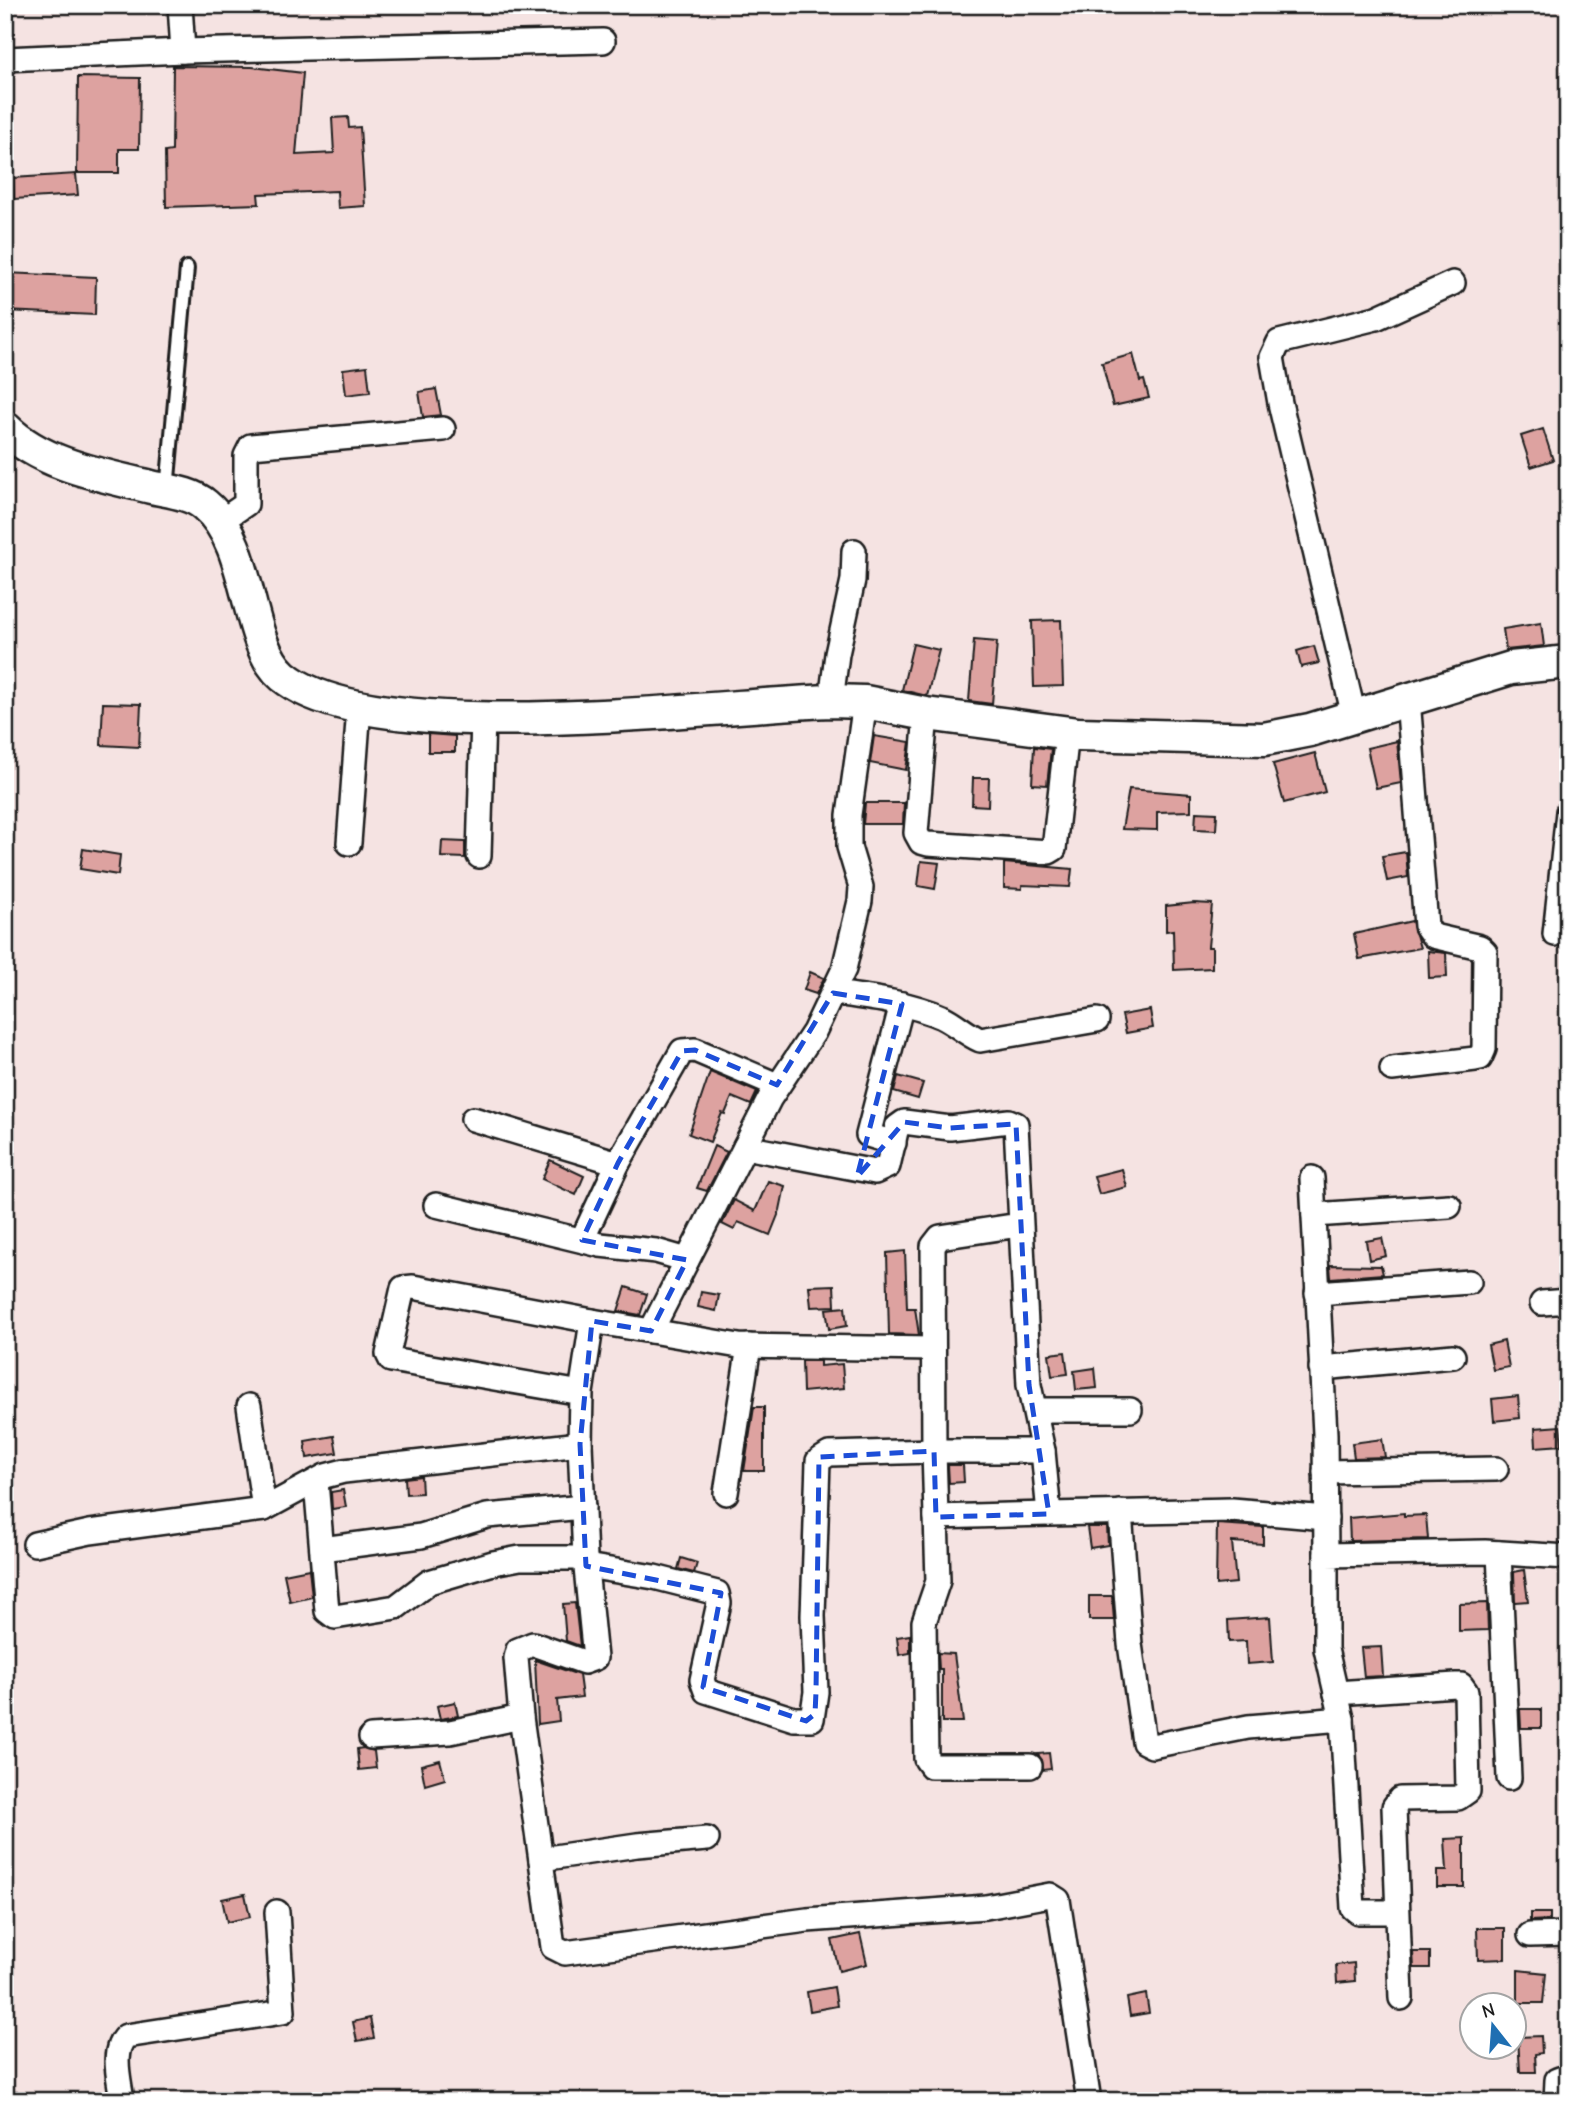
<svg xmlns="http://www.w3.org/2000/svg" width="1573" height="2106" viewBox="0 0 1573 2106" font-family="'Comic Neue',sans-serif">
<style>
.building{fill:#dda2a0;stroke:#1c1c1c;stroke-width:2}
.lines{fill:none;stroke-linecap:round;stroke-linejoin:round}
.lane-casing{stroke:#1c1c1c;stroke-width:18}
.street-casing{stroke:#1c1c1c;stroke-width:28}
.secondary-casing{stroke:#1c1c1c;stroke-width:37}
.lane{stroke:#fff;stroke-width:12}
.street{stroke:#fff;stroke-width:23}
.secondary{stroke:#fff;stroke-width:32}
.marked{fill:none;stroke:#1d4ed8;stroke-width:5;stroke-dasharray:14 9;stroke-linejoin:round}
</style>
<rect width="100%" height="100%" fill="#f5e3e2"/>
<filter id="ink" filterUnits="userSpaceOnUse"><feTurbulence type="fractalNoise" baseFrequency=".0143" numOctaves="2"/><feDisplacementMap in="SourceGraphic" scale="14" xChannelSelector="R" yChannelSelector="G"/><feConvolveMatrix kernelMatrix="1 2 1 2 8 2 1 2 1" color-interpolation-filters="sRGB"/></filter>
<g filter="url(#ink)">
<g class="building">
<path d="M173,66L252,67L303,73L296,155L334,153L332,118L348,117L349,128L360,127L365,206L338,208L337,191L258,194L259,204L166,207L165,152L172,151Z"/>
<path d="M78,77L140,78L139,149H119V173H77Z"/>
<path d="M76,174L78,195L14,199L13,178Z"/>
<path d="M5,273L96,277L95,315L5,311Z"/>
<path d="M1133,354L1140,381L1144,380L1149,398L1113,406L1102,363Z"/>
<path d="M367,366L370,392L346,395L343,369Z"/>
<path d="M436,389L441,415L423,417L419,392Z"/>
<path d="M1543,429L1553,460L1531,467L1521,436Z"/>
<path d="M1061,620L1063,686L1034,687L1032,621Z"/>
<path d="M1541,623L1544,646L1506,650L1503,629Z"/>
<path d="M974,640L997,642L992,704L969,701Z"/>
<path d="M913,644L939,650L927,696L902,690Z"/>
<path d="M1314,646L1319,663L1301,667L1297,651Z"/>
<path d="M103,703L141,704L139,747L101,745Z"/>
<path d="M428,734L455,736V752H428Z"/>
<path d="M874,736L910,742L906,770L870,763Z"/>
<path d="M1397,741L1401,783L1376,788L1367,748Z"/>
<path d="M1034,747L1051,749L1047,785L1032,784Z"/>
<path d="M1315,753L1325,792L1284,803L1273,764Z"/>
<path d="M973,778H989L988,806L972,805Z"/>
<path d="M1129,789L1191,794V811L1157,812V830L1122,829Z"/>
<path d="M865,803H904L903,824H863Z"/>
<path d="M1196,812L1217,813L1216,830L1195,829Z"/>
<path d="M442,841L465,842V858L441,857Z"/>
<path d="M83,849L120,855L118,875L80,869Z"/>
<path d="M1406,852L1408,877L1387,881L1382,856Z"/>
<path d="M921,861L939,863L935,889L918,886Z"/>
<path d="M1004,863L1072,869L1070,887L1022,885V889L1004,888Z"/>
<path d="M1194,903L1212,904L1208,947H1212V968L1174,970L1173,930L1166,931V906Z"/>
<path d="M1412,921L1420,948L1359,959L1354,934Z"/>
<path d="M1428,951L1446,953L1447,977L1429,978Z"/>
<path d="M810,972L824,978L816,994L804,990Z"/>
<path d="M1150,1010L1153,1028L1126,1033L1122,1015Z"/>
<path d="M710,1072L757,1092L751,1105L732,1097L725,1114L722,1113L710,1142L689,1134Z"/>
<path d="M898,1076L923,1083L918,1099L894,1092Z"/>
<path d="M714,1146L727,1152L707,1191L697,1188Z"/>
<path d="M550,1160L584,1176L576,1195L542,1179Z"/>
<path d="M1122,1169L1127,1187L1099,1194L1094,1176Z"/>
<path d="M768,1181L785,1186L780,1210L770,1235L738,1222L734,1230L722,1224L734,1200L755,1211Z"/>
<path d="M1382,1238L1386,1256L1369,1260L1366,1241Z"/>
<path d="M905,1251L907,1308H915L919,1335L889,1334L887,1253Z"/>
<path d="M1330,1265L1381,1266L1383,1274L1331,1278Z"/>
<path d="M834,1285L835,1306L811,1307L809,1286Z"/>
<path d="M626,1287L647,1294L640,1315L618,1311Z"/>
<path d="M701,1292L719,1295L716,1311L698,1307Z"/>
<path d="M845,1307L847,1326L829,1329L826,1309Z"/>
<path d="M1504,1341L1509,1367L1493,1370L1488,1345Z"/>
<path d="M1065,1352L1068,1374L1052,1376L1049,1354Z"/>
<path d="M802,1361H820V1366L842,1364L844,1388L803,1392Z"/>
<path d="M1095,1368L1097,1388L1076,1390L1074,1371Z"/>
<path d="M1518,1396L1520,1418L1494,1421L1492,1399Z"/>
<path d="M754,1407H764V1471H744Z"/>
<path d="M1560,1426L1562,1445L1536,1447L1535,1428Z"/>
<path d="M334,1436L337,1453L307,1458L305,1441Z"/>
<path d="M1382,1439L1385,1457L1354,1458L1352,1443Z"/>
<path d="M948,1465H963L964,1482L949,1483Z"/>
<path d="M421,1476L422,1493L406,1494L405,1478Z"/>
<path d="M343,1490L346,1507L332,1509L331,1492Z"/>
<path d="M1404,1513V1516L1426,1515L1428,1539L1350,1541L1349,1518Z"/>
<path d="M1217,1524L1263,1527V1544L1232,1542L1236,1583L1216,1585Z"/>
<path d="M1087,1527H1107L1108,1545L1090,1548Z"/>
<path d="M681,1558L697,1563L694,1573L678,1569Z"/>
<path d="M309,1569L312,1597L290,1602L284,1574Z"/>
<path d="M1524,1570L1528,1601L1515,1602L1514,1572Z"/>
<path d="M1089,1596H1112L1114,1620H1089Z"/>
<path d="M575,1603L580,1646L566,1641L563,1604Z"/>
<path d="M1487,1603L1488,1630L1459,1631V1604Z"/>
<path d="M1270,1617L1273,1662L1247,1664L1246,1641L1229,1642L1228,1620Z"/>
<path d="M910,1635V1653L899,1655L897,1637Z"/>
<path d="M1381,1647L1383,1676L1364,1677L1361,1648Z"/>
<path d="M938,1653L954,1654L963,1722H942V1669H939Z"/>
<path d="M535,1660L579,1675L582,1697L557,1700L559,1721L538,1724Z"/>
<path d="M455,1702L458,1716L440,1719L437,1706Z"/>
<path d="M1520,1709H1541V1728H1521Z"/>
<path d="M363,1748L374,1751L376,1768L359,1770L357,1749Z"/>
<path d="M1049,1753L1051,1769L1043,1770L1042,1760L1037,1754Z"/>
<path d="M440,1760L445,1779L425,1785L421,1765Z"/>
<path d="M1464,1838V1887H1437V1871H1447L1445,1839Z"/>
<path d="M245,1894L250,1917L227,1922L222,1899Z"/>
<path d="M1530,1913H1550V1920L1530,1921Z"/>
<path d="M1477,1928H1505V1959L1478,1960Z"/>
<path d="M860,1934L867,1964L839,1971L832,1940Z"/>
<path d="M1413,1952H1430V1968H1414Z"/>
<path d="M1354,1963L1355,1981L1337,1983L1336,1965Z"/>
<path d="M1518,1970L1546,1973L1543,2003H1518Z"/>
<path d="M834,1987L837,2006L810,2011L807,1992Z"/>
<path d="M1146,1994L1149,2013L1130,2016L1127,1998Z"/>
<path d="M370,2018L374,2038L357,2041L353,2022Z"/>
<path d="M1541,2036L1542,2053L1535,2054L1536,2072H1520L1518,2037Z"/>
</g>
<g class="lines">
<g class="lane-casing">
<path id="lane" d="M167,490L187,268"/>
</g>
<g class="street-casing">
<g id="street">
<path d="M180,5L183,51"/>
<path d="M5,59L183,51L603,41"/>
<path d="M221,521L246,504V456L251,446L443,429"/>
<path d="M831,701L837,654L853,580L854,551"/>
<path d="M926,714L916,833L921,842L928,844L1049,852L1054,849L1067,733"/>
<path d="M1354,716L1280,403L1272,357L1279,342L1376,318L1453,283"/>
<path d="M349,843L359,707"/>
<path d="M479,856L483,717"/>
<path d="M1555,934L1568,812"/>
<path d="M833,993C870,998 907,1002 942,1017C955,1023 966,1034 980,1040L1097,1020"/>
<path d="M1392,1069L1475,1059L1480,1058L1484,1049L1485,952L1480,947L1433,936L1426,926L1408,699"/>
<path d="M473,1119L618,1163"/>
<path d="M894,1143L868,1135L902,1004"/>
<path d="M745,1147L875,1172L888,1166L897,1127L904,1122L950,1128L1009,1121L1016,1124L1029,1385L1043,1451H934L933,1246L940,1237L1019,1225"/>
<path d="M1312,1178L1325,1434L1326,1555"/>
<path d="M436,1205L600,1245L656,1251L687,1260"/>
<path d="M1314,1215L1449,1206"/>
<path d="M582,1240L618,1163L682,1051L695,1050L777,1085"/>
<path d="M1317,1293L1469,1282"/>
<path d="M1542,1303L1568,1301"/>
<path d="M592,1321L739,1346L933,1349"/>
<path d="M651,1331L770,1098L814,1032L844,969L860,901L861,887L849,847V815L865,702"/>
<path d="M1321,1368L1453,1356"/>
<path d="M581,1393L592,1321L413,1287L403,1288L388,1354L391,1360L581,1393L580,1444L585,1558L595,1658L584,1662L533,1644L518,1650L516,1658L521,1717L553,1947L565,1953L807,1920L986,1907L1050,1895L1058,1900L1089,2101"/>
<path d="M249,1406L264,1509"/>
<path d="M1036,1410H1130"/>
<path d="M1043,1451L1049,1514L1232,1510L1326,1518"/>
<path d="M1325,1472L1496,1469"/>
<path d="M316,1482L327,1611L335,1617L396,1607L429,1582L493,1563L520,1558H585"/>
<path d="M726,1493L749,1346"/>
<path d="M1120,1512L1130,1644L1144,1742L1152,1746L1248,1727L1342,1719"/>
<path d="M936,1517L1049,1514"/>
<path d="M35,1544L90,1532L264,1509L325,1476L344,1471L580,1444"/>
<path d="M322,1549L421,1536L487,1516L583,1507"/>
<path d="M1499,1553L1509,1778"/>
<path d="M586,1566L654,1577L717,1593L719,1603L702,1680L706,1691L794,1719H812L816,1692L813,1616L818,1461L829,1454L934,1451L938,1581L924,1622L926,1759L931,1766H1030"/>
<path d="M1336,1693L1456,1685H1461L1466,1692L1468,1791L1458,1798L1400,1799L1394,1807L1401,1998"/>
<path d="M371,1737L450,1732L521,1717"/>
<path d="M541,1859L637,1845L707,1839"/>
<path d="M1397,1912H1358L1353,1908L1342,1719L1326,1649V1555L1485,1552L1568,1557"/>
<path d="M1530,1935L1568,1934"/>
<path d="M122,2101C120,2081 110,2051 126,2036L283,2012L277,1912"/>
<path d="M1556,2101L1557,2080L1568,2076"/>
</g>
</g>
<g class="secondary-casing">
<path id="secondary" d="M5,428C42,465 102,475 151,487C168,491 191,493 205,505C253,545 244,643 283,676C372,751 712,705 831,701L865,702L926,714L1078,734L1264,739L1310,730L1511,668L1568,662"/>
</g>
<use href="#lane" class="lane"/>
<use href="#street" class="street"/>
<use href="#secondary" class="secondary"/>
</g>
</g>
<path class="marked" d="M833,993L902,1004L857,1177L904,1122L950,1128L1016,1124L1029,1385L1049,1514L936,1517L934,1451L819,1457L816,1692L815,1714L806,1721L703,1687L721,1593L586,1566L580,1444L592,1321L651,1331L687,1260L582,1240L618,1163L682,1051L695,1050L777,1085Z"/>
<rect width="1573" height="2106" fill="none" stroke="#fff" stroke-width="28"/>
<rect x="14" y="14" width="1545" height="2078" fill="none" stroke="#1c1c1c" stroke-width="2.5" filter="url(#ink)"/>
<g transform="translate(1493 2026) rotate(343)"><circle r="33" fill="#ffffff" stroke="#a4a4a4" stroke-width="2"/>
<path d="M0-5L12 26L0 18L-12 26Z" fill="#1f6fb2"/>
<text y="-10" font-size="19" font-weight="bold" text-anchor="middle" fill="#1c1c1c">N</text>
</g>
</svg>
